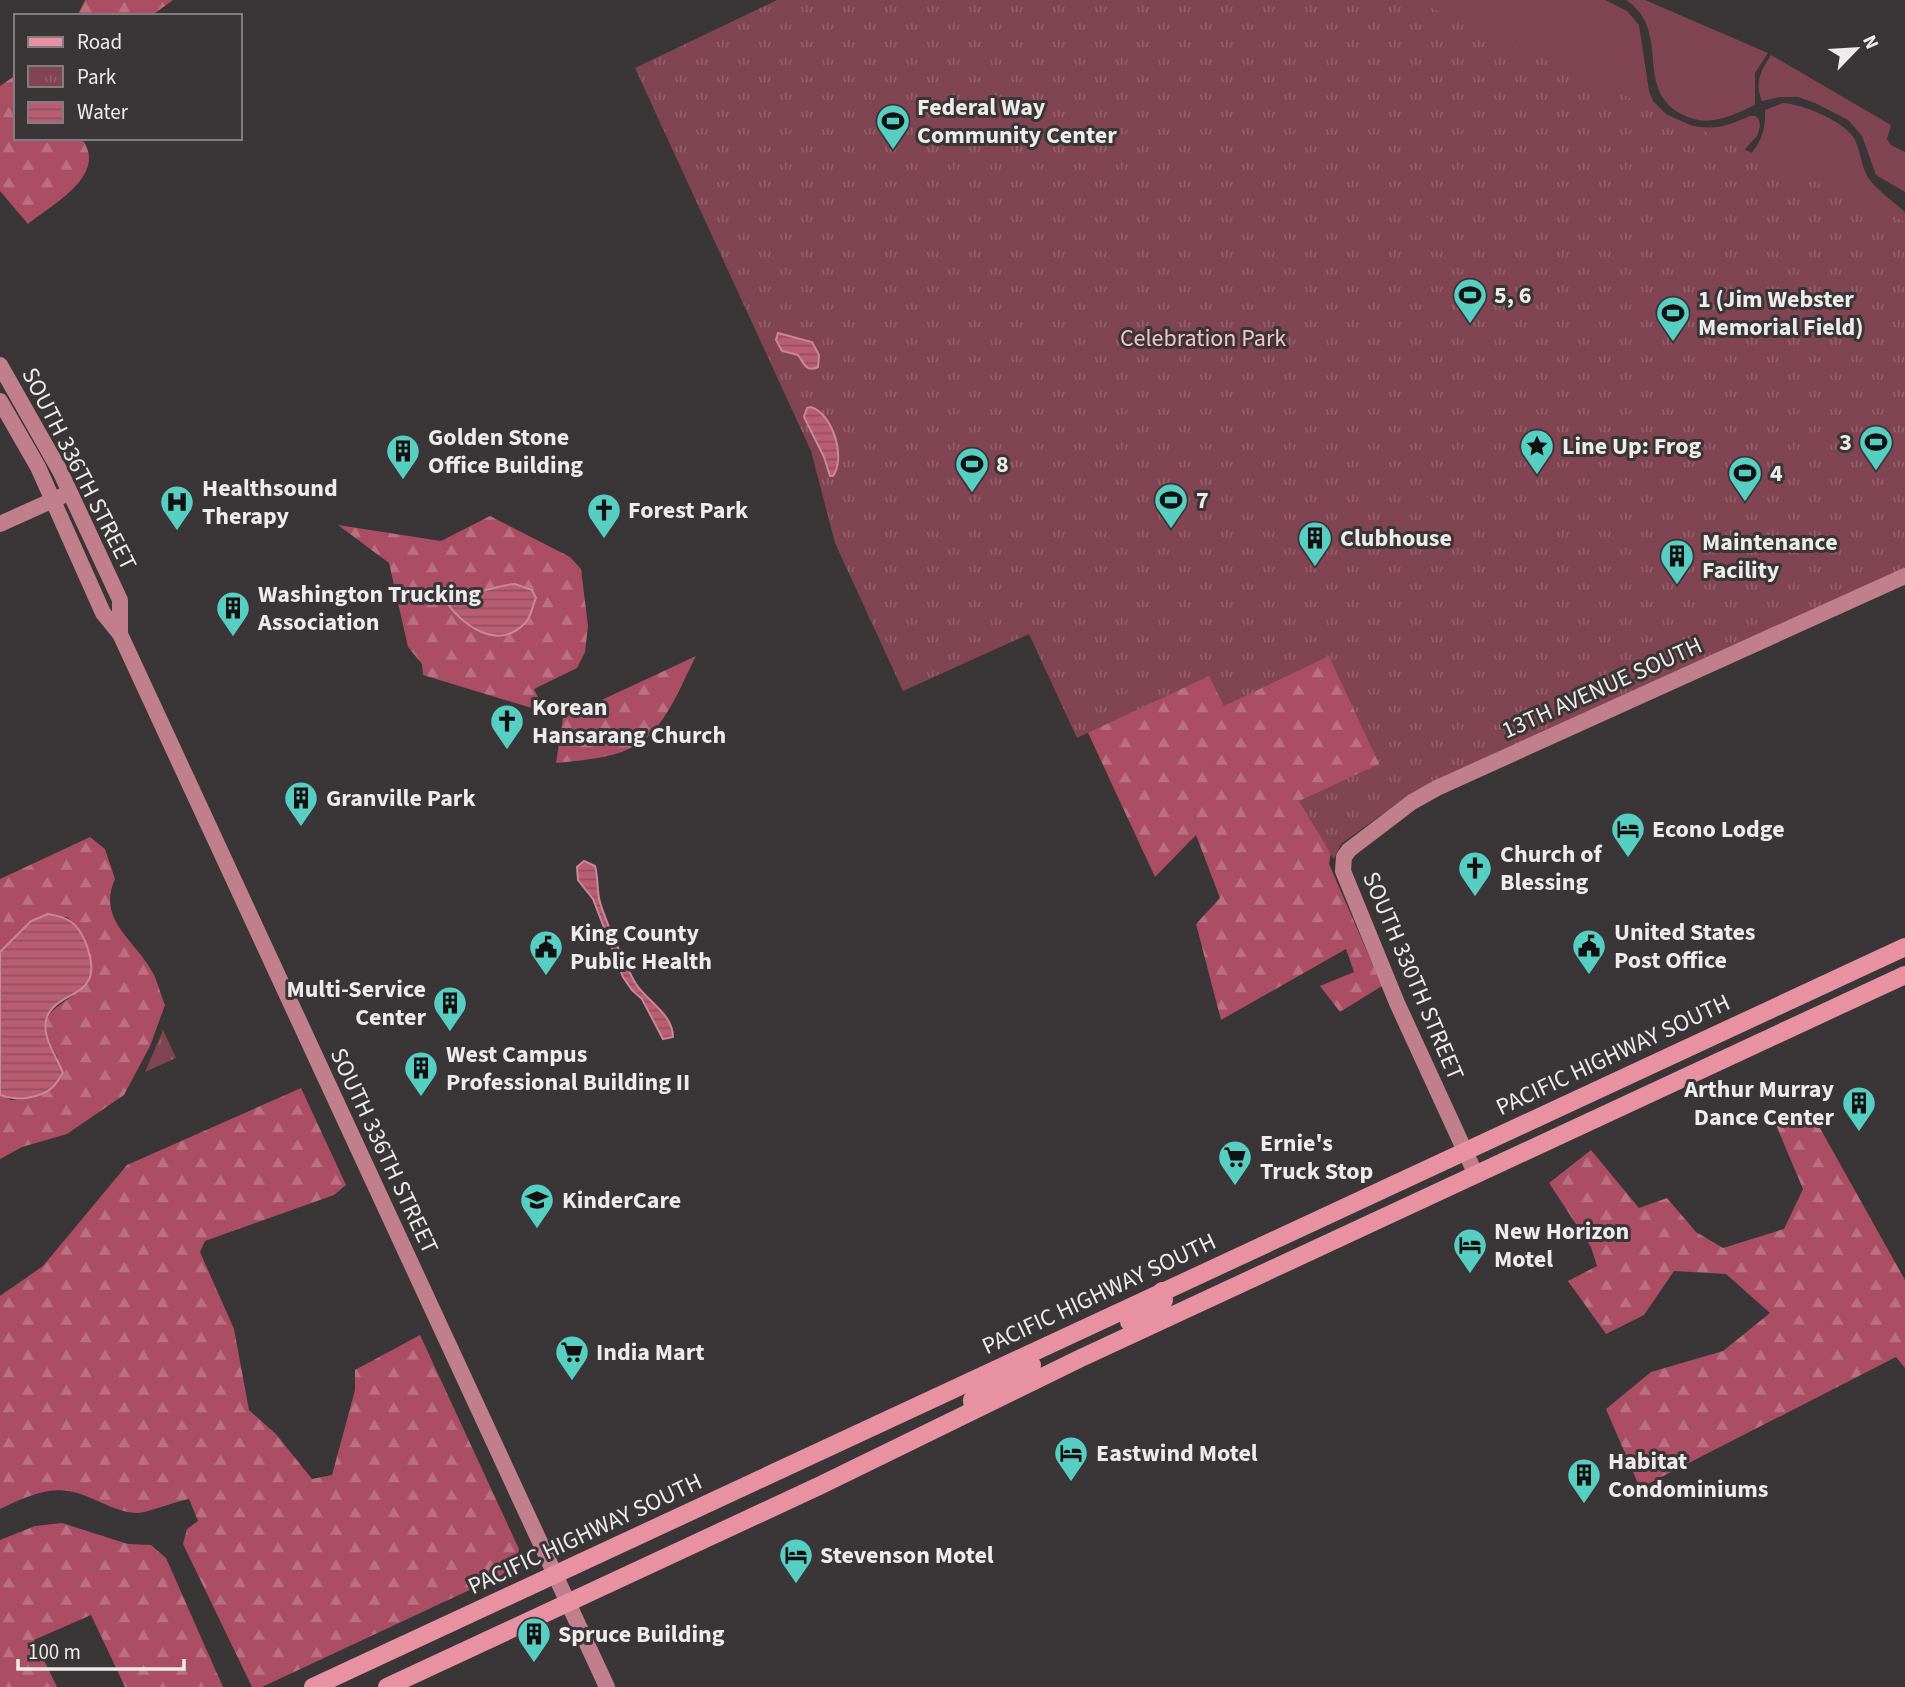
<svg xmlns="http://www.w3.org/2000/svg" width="1905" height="1687" viewBox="0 0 1905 1687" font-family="'Source Sans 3',sans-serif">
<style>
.green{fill:#814452}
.forest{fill:url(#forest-firs);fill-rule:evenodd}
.park{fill:url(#park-tufts)}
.water{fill:url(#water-rules);stroke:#ca8797;stroke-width:2}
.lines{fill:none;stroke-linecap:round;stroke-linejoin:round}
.secondary{stroke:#c17e8c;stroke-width:16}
.primary{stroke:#e791a3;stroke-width:18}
.labels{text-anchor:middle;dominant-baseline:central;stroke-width:6;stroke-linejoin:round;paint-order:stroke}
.poi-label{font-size:24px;font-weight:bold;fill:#eeebec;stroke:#3a3536;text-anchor:start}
.park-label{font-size:24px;fill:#f7c2cc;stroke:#3a3536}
.street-label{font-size:24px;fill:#eeebec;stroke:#3a3536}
</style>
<defs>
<pattern id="forest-firs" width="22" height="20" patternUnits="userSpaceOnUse" patternTransform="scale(1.75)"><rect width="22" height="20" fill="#aa4d65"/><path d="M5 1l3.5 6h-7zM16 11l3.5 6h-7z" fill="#ba6f83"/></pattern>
<pattern id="park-tufts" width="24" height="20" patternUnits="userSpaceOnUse" patternTransform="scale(1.75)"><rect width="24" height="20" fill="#814452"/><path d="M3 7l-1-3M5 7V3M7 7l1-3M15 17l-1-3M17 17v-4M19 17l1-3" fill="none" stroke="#935f6b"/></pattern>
<pattern id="water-rules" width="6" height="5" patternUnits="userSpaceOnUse" patternTransform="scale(1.75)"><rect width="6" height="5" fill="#bb5c73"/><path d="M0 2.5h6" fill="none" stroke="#8d5361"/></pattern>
</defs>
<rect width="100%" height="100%" fill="#3a3536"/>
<g class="green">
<path d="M1373,0H1605L1627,11L1639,25L1649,91L1653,101L1671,119Z"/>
<path d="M1626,0H1645L1768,53L1755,73V105C1731,116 1708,128 1683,115C1632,89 1673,31 1626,0Z"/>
<path d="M1771,55L1891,125L1887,139L1891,145L1905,152V192L1876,175L1862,136L1848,120L1815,103L1798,97H1780L1762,101C1754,83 1761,70 1771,55Z"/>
<path d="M1783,103C1803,104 1843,121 1854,138C1861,151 1861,167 1869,179C1879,192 1893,201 1905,212V253L1737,169C1756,149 1766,139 1765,110Z"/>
<path d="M1750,116H1755C1762,119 1760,129 1757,136L1717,180L1685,124C1713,131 1725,127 1750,116Z"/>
</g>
<g class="forest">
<path d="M85,0H173L151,16H77Z"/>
<path d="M16,75V138H81C110,174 53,204 28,224L0,191V86Z"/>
<path d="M490,516L570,557L581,569L588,626L585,652L577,668L534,689L545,712L423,675L422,664L408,647L389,563L338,525L441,541ZM501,585L536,598L530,616L446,594L452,590C469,596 486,592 501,585Z"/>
<path d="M1038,625L1328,633L1405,758L1336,824L1329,864L1382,986L1340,1012L1320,986L1354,972L1346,949L1221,1020L1196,924L1220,898L1196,835L1155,877Z"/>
<path d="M696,656C682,683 669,719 645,739C623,758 584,760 556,763L563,718Z"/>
<path d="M90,837L105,849L115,879C97,919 133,939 150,968C157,978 160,993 165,1005L150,1046L124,1095L67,1134L22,1147L0,1159V1095L11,1100L35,1096L58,1058C39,1026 40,1016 73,996C83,962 97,944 67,917L31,921L0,952V879Z"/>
<path d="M301,1088L346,1185L334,1195L205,1241L200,1252L234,1329L249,1410L276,1434L312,1479L332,1475L355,1390V1370L420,1335L519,1549L517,1563L508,1572L262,1687H252L183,1544L187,1529L198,1521L189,1499C177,1501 144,1514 136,1513C113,1512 90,1494 68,1491C45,1487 21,1499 0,1509V1296L43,1266L127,1165Z"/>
<path d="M1816,1121L1905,1280V1368L1896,1357L1640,1488L1606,1409L1651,1372L1723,1351L1770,1313L1726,1274L1674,1271L1644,1315L1606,1334L1568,1281L1597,1266L1591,1247L1549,1183L1591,1150L1639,1208L1667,1198L1696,1232L1723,1248L1784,1229L1803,1189L1776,1125Z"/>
<path d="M62,1523L128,1544L151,1545L166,1558L223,1687H125L91,1615L34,1640L57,1687H0V1540L35,1526Z"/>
</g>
<g class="park">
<path d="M777,0H1413L1905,222V582L1413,792L1341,844L1334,859L1299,801L1379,764L1329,656L1224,706L1209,676L1077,738L1029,634L903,691L835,543L811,451L635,68Z"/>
<path d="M163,1030L176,1058L145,1072Z"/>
</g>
<g class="water">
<path d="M778,333L812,342L819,355L818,367C806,373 804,363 798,355L782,351L776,340Z"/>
<path d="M811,407C833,414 846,458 833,476H830L824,457L804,417L807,408Z"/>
<path d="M515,584L532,590L536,598C532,606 532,616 525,623C498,652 460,625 444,598L446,594L452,590C475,599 493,585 515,584Z"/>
<path d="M584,861L595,866C598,876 597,887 599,898C602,914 627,969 636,984C647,1001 673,1014 673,1037L663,1039L642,999L632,990L623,977L593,899L578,880L577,867Z"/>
<path d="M48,914C67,917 77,922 85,941C109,1001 59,987 47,1017C40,1036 57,1056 63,1073C60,1077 57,1083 53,1087C40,1099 16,1101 0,1095V952L31,921Z"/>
</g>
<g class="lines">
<g class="secondary">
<path d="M0,365L60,471L120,600V634"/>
<path d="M0,401L38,467L103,613L120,634L607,1687"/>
<path d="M0,524L62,496"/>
<path d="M1476,1175L1397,1003L1343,871L1344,857L1349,850L1412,802L1437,788L1905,576"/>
</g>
<g class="primary">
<path d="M1129,1322L1161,1307L1164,1300L1162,1291"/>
<path d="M973,1410L972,1400L978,1392L1032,1365"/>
<path d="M313,1687L1905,947"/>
<path d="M387,1687L821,1485L1081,1358L1905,975"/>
</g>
</g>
<defs>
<g id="stadium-pin" transform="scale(1.75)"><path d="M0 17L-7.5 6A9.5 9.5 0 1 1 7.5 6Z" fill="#57cec2" stroke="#3a3536"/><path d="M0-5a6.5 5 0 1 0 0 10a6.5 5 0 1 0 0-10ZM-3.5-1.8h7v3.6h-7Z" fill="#111"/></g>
<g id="sight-pin" transform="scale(1.75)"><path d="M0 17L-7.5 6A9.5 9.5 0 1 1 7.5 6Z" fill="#57cec2" stroke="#3a3536"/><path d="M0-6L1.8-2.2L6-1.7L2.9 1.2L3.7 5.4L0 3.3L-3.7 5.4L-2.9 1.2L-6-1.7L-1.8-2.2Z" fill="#111"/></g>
<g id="building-pin" transform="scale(1.75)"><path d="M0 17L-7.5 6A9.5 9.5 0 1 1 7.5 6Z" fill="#57cec2" stroke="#3a3536"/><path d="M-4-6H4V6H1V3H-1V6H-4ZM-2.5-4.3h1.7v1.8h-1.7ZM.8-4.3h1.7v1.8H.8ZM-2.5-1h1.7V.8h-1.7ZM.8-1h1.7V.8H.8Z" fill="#111"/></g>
<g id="hospital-pin" transform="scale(1.75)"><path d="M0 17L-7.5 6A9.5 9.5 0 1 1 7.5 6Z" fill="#57cec2" stroke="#3a3536"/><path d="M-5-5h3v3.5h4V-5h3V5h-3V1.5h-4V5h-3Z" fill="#111"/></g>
<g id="church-pin" transform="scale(1.75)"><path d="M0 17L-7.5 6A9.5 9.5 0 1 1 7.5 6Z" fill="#57cec2" stroke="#3a3536"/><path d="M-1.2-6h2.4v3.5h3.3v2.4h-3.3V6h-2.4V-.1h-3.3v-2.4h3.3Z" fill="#111"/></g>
<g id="hotel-pin" transform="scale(1.75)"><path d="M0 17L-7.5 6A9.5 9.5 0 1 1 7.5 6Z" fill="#57cec2" stroke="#3a3536"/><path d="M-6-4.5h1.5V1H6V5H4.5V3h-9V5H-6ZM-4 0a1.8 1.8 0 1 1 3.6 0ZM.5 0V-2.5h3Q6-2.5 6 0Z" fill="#111"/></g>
<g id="civic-pin" transform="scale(1.75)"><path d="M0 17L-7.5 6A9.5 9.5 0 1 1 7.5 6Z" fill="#57cec2" stroke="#3a3536"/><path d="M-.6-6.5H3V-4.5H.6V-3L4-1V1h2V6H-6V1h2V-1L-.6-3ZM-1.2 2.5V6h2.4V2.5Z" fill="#111"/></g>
<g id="supermarket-pin" transform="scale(1.75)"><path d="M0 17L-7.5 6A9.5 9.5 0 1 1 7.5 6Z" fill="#57cec2" stroke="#3a3536"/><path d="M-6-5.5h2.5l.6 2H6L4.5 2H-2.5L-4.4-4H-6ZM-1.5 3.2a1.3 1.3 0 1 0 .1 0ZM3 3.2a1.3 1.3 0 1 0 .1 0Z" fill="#111"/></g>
<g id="school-pin" transform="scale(1.75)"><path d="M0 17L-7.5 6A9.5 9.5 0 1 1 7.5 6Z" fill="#57cec2" stroke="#3a3536"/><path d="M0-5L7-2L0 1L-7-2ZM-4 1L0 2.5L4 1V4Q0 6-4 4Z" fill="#111"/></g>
</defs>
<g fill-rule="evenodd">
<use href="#stadium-pin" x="893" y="121"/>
<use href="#stadium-pin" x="1470" y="295"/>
<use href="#stadium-pin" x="1673" y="313"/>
<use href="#stadium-pin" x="1876" y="442"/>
<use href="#sight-pin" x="1537" y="446"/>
<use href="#building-pin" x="403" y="451"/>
<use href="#stadium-pin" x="972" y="464"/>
<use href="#stadium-pin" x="1745" y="473"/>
<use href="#stadium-pin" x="1171" y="500"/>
<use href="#hospital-pin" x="177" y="502"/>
<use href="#church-pin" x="604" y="510"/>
<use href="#building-pin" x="1315" y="538"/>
<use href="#building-pin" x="1677" y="556"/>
<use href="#building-pin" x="233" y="608"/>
<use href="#church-pin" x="507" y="721"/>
<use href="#building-pin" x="301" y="798"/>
<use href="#hotel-pin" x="1628" y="829"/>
<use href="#church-pin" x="1475" y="868"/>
<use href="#civic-pin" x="1589" y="946"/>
<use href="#civic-pin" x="546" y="947"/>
<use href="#building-pin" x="450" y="1003"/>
<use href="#building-pin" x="421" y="1068"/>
<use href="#building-pin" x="1859" y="1103"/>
<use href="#supermarket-pin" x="1235" y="1157"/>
<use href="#school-pin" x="537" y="1200"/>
<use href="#hotel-pin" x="1470" y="1245"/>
<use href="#supermarket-pin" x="572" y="1352"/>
<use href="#hotel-pin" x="1071" y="1453"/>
<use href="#building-pin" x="1584" y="1475"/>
<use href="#hotel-pin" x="796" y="1555"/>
<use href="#building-pin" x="534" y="1634"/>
</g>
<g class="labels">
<g class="poi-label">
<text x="917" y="107">Federal Way<tspan x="917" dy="28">Community Center</tspan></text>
<text x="1494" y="295">5, 6</text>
<text x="1698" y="299">1 (Jim Webster<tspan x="1698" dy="28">Memorial Field)</tspan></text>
<text x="428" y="437">Golden Stone<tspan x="428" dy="28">Office Building</tspan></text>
<text x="1852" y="442" text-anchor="end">3</text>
<text x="1562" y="446">Line Up: Frog</text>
<text x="996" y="464">8</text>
<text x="1770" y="473">4</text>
<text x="202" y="488">Healthsound<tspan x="202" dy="28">Therapy</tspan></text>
<text x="1196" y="500">7</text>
<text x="628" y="510">Forest Park</text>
<text x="1340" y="538">Clubhouse</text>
<text x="1702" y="542">Maintenance<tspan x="1702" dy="28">Facility</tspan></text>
<text x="258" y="594">Washington Trucking<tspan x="258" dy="28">Association</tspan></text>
<text x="532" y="707">Korean<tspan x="532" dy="28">Hansarang Church</tspan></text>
<text x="326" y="798">Granville Park</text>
<text x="1652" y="829">Econo Lodge</text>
<text x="1500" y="854">Church of<tspan x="1500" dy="28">Blessing</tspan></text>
<text x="1614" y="932">United States<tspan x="1614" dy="28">Post Office</tspan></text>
<text x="570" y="933">King County<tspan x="570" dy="28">Public Health</tspan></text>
<text x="426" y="989" text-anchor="end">Multi-Service<tspan x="426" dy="28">Center</tspan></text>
<text x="446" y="1054">West Campus<tspan x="446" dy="28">Professional Building II</tspan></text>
<text x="1834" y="1089" text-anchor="end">Arthur Murray<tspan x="1834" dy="28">Dance Center</tspan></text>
<text x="1260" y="1143">Ernie's<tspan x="1260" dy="28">Truck Stop</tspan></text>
<text x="562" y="1200">KinderCare</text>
<text x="1494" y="1231">New Horizon<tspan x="1494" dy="28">Motel</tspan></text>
<text x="596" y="1352">India Mart</text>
<text x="1096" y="1453">Eastwind Motel</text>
<text x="1608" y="1461">Habitat<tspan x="1608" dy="28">Condominiums</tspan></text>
<text x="820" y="1555">Stevenson Motel</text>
<text x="558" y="1634">Spruce Building</text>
</g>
<g class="park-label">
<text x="1203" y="338">Celebration Park</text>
</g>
<g class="street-label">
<text transform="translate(79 469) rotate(63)">SOUTH 336TH STREET</text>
<text transform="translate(1602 688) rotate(-24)">13TH AVENUE SOUTH</text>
<text transform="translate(1413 976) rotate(67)">SOUTH 330TH STREET</text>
<text transform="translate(1613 1055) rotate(-25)">PACIFIC HIGHWAY SOUTH</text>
<text transform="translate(384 1151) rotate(65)">SOUTH 336TH STREET</text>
<text transform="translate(1099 1294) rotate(-25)">PACIFIC HIGHWAY SOUTH</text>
<text transform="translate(585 1534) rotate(-25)">PACIFIC HIGHWAY SOUTH</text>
</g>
</g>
<rect x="14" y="14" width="228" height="126" fill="#3a3536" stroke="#827e7f" stroke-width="2"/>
<rect x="28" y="37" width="35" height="10" fill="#e791a3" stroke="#827e7f" stroke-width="2"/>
<text x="77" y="49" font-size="21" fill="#eeebec">Road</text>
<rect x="28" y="66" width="35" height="21" fill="url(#park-tufts)" stroke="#827e7f" stroke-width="2"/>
<text x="77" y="84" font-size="21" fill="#eeebec">Park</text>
<rect x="28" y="102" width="35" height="21" fill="url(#water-rules)" stroke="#827e7f" stroke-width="2"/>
<text x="77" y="119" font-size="21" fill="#eeebec">Water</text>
<g transform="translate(1856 49) rotate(65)" stroke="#3a3536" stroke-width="5" paint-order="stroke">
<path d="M0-5L12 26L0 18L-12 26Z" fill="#eeebec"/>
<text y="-10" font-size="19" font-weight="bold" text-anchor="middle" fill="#eeebec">N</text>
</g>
<path d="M18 1659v10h166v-10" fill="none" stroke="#eeebec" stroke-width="3.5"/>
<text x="28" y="1659" font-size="21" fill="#eeebec" stroke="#3a3536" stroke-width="5" paint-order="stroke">100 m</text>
</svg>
